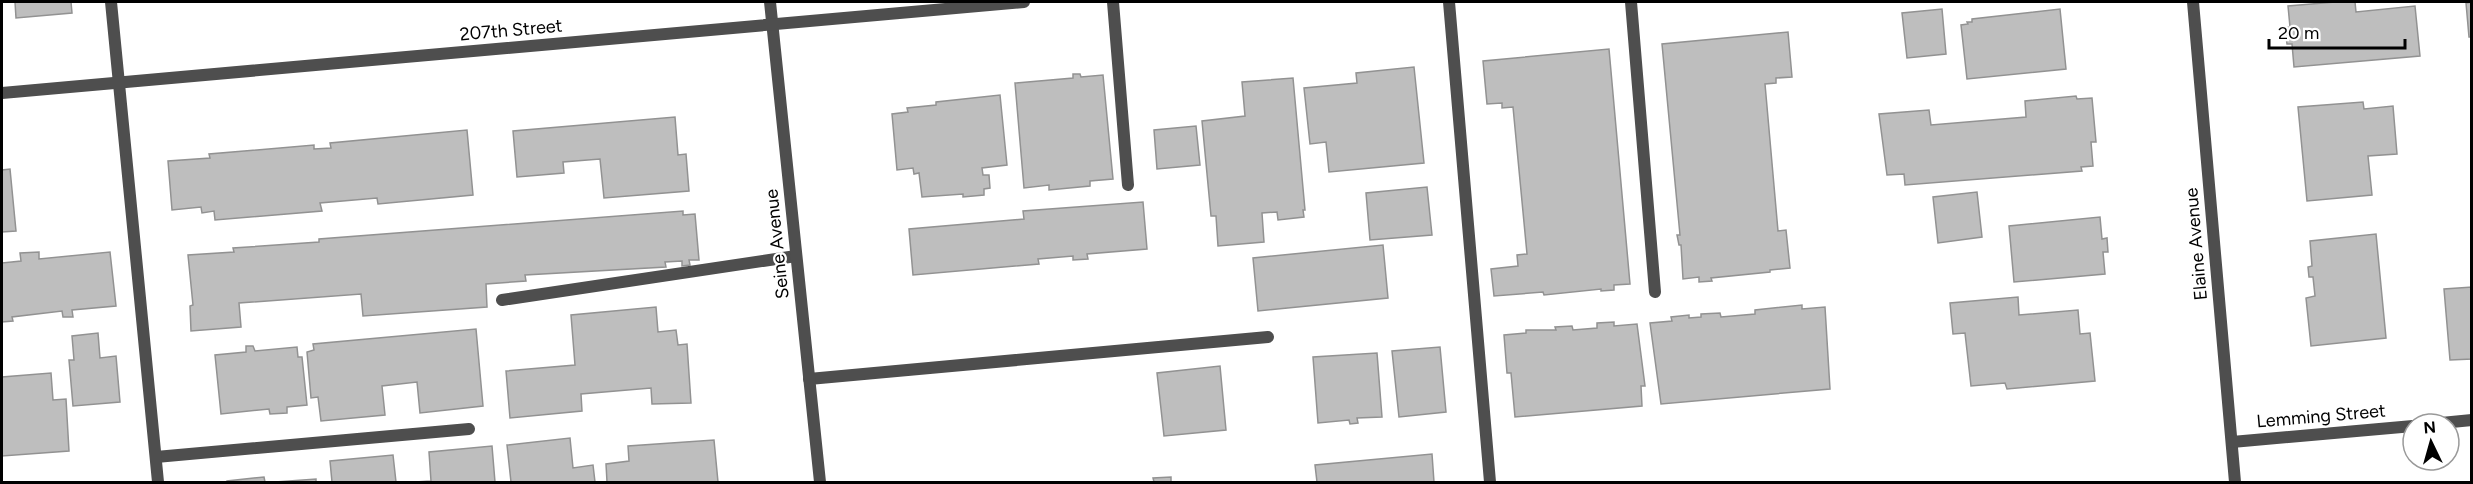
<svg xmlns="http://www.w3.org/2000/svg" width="2473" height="484" viewBox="0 0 2473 484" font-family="Figtree,sans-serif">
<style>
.building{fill:#bebebe;stroke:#929292;stroke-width:1.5}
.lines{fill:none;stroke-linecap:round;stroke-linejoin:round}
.service{stroke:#4e4e4e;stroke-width:12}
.minor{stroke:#4e4e4e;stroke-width:12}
.labels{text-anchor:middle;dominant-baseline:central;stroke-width:4.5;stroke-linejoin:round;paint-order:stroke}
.street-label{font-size:18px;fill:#000;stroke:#fff}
</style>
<rect width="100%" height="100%" fill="#fff"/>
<g class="building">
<path d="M15,2H71L72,13L16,18Z"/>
<path d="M2335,2H2355L2356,12L2415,6L2420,56L2294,67L2292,44H2287L2285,28L2290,27L2288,6Z"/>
<path d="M2472,2V37H2469L2466,3Z"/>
<path d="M1942,9L1946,54L1907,58L1902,13Z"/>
<path d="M2060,9L2066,69L1967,79L1961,25L1968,24L1967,22H1972V19Z"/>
<path d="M1788,32L1792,77L1776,78V83L1765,84L1778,231L1786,230L1790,268L1770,270V272L1711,278L1712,281L1699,282V277L1683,279L1681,245H1679L1677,235H1680L1662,44Z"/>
<path d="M1609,49L1630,284L1614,285V290L1601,291V289L1544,295L1543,292L1494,296L1491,269L1518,266L1517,255L1527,254L1513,107L1502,108V103L1487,104L1483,61Z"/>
<path d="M1414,67L1424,163L1329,172L1326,142L1310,144L1304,88L1357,83L1356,73Z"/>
<path d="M1073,74H1080L1081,77L1103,75L1113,179L1090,181V186L1049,190V185L1024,188L1015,83L1073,78Z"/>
<path d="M1293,78L1305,210H1303L1304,217L1278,220L1277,212L1262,213L1264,242L1218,246L1216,216H1211L1202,121L1245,116L1242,82Z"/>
<path d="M1000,95L1007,165L982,168L983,175H989L990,188L984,189V195L963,197V194L922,197L919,173L914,174L913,168L897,170L892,114L908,112L907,108L936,105V102Z"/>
<path d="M2076,96L2077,99L2092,98L2096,142H2091L2093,166L2081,167L2082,171L1905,185L1904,174L1887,175L1879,114L1929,110L1931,125L2026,117L2025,101Z"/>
<path d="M2363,102L2364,109L2393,106L2397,154L2368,156L2372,195L2307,201L2298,107Z"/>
<path d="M675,117L678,155L686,154L689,191L604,198L600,159L563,162L564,173L517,177L513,131Z"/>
<path d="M1196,126L1200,165L1157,169L1154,130Z"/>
<path d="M467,130L473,195L378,204L377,198L320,203L322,211L215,220L214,211L202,213L201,207L172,210L168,161L210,158L209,154L314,145V149L331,148L330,143Z"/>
<path d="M10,169L16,231L2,232V170Z"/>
<path d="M1427,187L1432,235L1370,240L1366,193Z"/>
<path d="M1977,192L1982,237L1938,243L1933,197Z"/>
<path d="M1143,202L1147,249L1087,254L1088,259L1073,260V256L1038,259L1039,264L913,275L909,229L1024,219L1023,211Z"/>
<path d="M683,211V215L695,214L699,260H689L690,265L682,266V261L665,262L666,267L525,275L526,281L486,284L487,307L363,316L361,294L239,303L241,327L191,331L190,306L193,305L188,255L234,252L233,248L319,242V239Z"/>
<path d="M2100,217L2102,239L2107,238L2108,252H2103L2105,274L2014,282L2009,226Z"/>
<path d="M2376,234L2386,338L2311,346L2306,298L2315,296L2313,277H2309L2308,267L2312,266L2310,241Z"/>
<path d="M1383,245L1388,298L1258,311L1253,258Z"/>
<path d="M39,252V259L110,252L116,306L72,310L73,317H63L62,311L12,317L13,321L2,322V257V263L21,261L20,253Z"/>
<path d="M2472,287V359L2450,360L2444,289Z"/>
<path d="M2018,297L2019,315L2078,310L2080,334L2090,333L2095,381L2007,389L2005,383L1971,386L1965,333L1953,334L1950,303Z"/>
<path d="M1802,305V309L1825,307L1830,389L1661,404L1650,323L1672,321L1671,317L1689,315V318L1701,317V314L1720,313L1721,317L1755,314V310Z"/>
<path d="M656,307L658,332L676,330L678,345L687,344L691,403L652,404L651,388L581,394L582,411L510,418L506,371L575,365L571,315Z"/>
<path d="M1614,322V326L1637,324L1645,386H1641L1642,406L1515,417L1511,373H1507L1504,335L1526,333V330H1556L1555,327L1572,326L1573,330L1597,328V323Z"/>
<path d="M476,329L483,406L420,413L417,382L382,386L385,415L321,421L318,397L311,398L307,352L314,350L313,344Z"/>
<path d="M98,333L100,358L116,356L120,402L73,406L69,360H74L72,336Z"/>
<path d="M246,346H253L255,351L297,347L298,357H302L307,405L287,407V413L270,414L269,409L221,414L215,355L246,352Z"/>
<path d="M1440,347L1446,412L1399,417L1392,351Z"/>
<path d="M1377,353L1382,417L1357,418L1358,423L1350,424L1349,420L1318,423L1313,357Z"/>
<path d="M1220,366L1226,430L1164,436L1157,373Z"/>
<path d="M51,373L53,400L66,399L69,451L2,456V377Z"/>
<path d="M570,438L573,468L593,465L595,482H511L507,445Z"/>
<path d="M714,440L718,482H607L606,464L629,461L628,446Z"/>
<path d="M492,446L495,482H415L431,481L429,452Z"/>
<path d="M1432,454L1434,482H1317L1315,465Z"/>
<path d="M393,455L396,482H332L330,461Z"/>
<path d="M264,477L265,482H227V481Z"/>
<path d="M1171,477V482H1154L1153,478Z"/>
<path d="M316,479V482H275Z"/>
</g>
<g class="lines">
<g class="service">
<path d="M1113,2L1128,185"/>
<path d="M1449,2L1490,482"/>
<path d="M1631,2L1655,292"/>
<path d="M502,300L796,256"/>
<path d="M809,379L1268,337"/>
<path d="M156,457L469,429"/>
</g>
<g class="minor">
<path d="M111,2L158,482"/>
<path d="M770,2L820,482"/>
<path d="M2193,2L2235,482"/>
<path d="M2,93L1024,2"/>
<path d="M2431,424L2472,420"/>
<path d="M2232,442L2413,426"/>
</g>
</g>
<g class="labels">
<g class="street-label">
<text transform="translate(511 30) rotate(-5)">207th Street</text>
<text transform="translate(777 244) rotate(-96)">Seine Avenue</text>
<text transform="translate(2196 244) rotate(-95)">Elaine Avenue</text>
<text transform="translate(2321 416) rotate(-5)">Lemming Street</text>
</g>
</g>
<rect width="2473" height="484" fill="none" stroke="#000000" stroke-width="6"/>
<g transform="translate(2431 442) rotate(355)"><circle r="28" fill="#ffffff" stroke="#999999" stroke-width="1.5"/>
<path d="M0-4.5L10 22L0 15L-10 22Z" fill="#000000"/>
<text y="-9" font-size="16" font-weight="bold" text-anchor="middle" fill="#000000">N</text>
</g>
<path d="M2269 39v9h136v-9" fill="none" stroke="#000000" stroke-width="3"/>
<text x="2278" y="39" font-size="18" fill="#000000" stroke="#ffffff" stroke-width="4.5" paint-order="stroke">20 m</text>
</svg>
